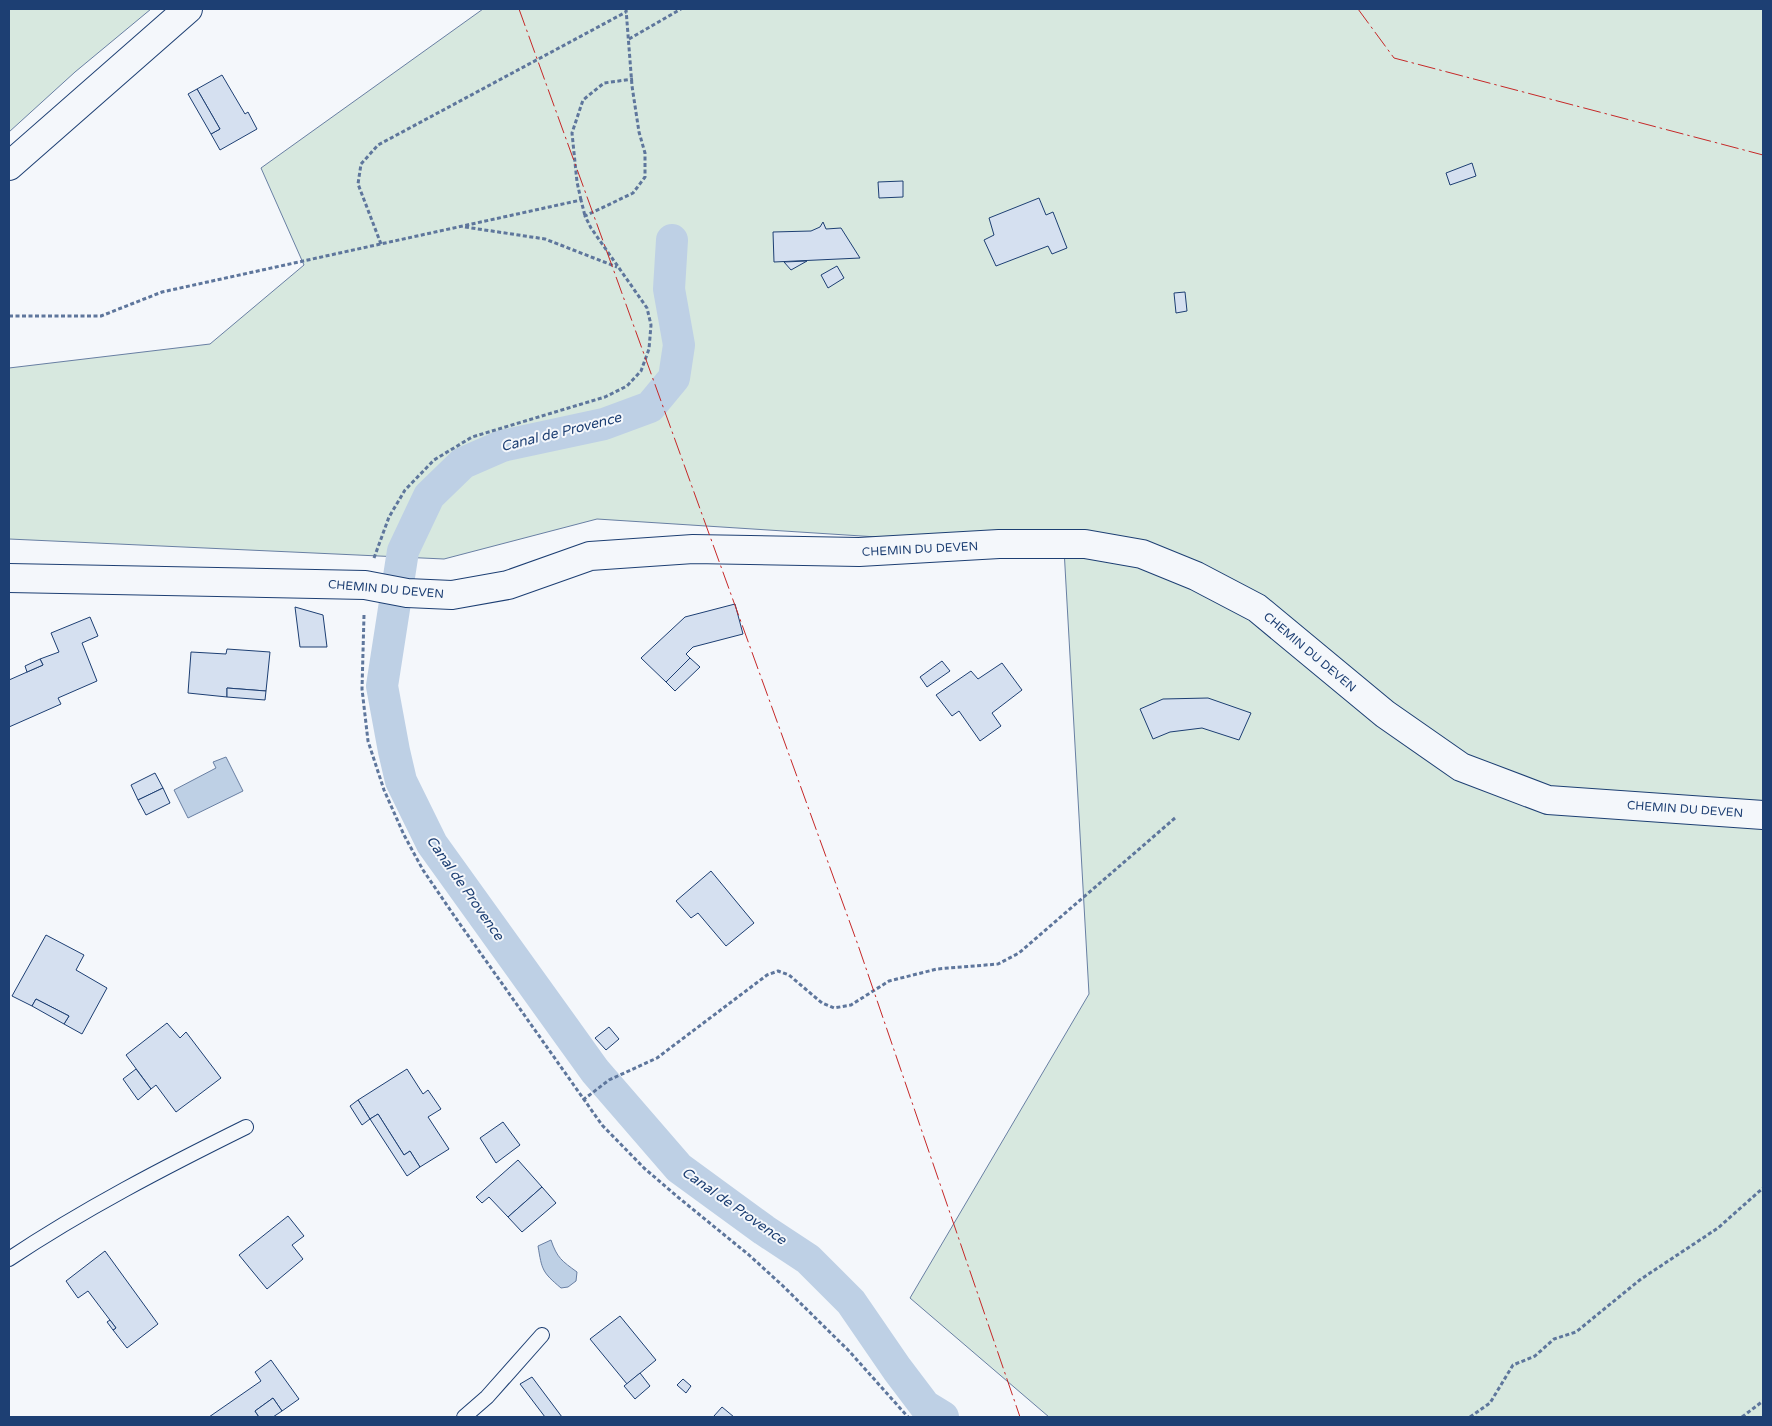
<svg xmlns="http://www.w3.org/2000/svg" width="1772" height="1426" viewBox="0 0 1772 1426" font-family="'Varela Round',sans-serif">
<style>
.green{fill:#d7e8df;stroke:#687fa3}
.water{fill:#bed0e5;stroke:#687fa3}
.lines{fill:none;stroke-linecap:round;stroke-linejoin:round}
.canal{stroke:#bed0e5;stroke-width:32}
.building{fill:#d5e0f0;stroke:#1d3f73}
.service-casing{stroke:#1d3f73;stroke-width:16}
.minor-casing{stroke:#1d3f73;stroke-width:30}
.path{stroke:#5e769c;stroke-width:3;stroke-dasharray:4 2.5;stroke-linecap:butt}
.service{stroke:#f4f7fb;stroke-width:14}
.minor{stroke:#f4f7fb;stroke-width:28}
.power{stroke:#c62828;stroke-width:1;stroke-dasharray:18 4 2.5 4;stroke-linecap:butt}
.labels{text-anchor:middle;dominant-baseline:central;stroke-width:4;stroke-linejoin:round;paint-order:stroke}
.street-label{font-size:12px;fill:#1d3f73;stroke:#f4f7fb}
.water-label{font-size:14px;font-style:italic;fill:#1d3f73;stroke:#f4f7fb}
</style>
<rect width="100%" height="100%" fill="#f4f7fb"/>
<g class="green">
<path d="M9,9H151L75,72L9,132Z"/>
<path d="M483,9H1763V1417H1049L910,1298L1089,994L1064,549L597,519L444,559L9,539V368L210,344L304,265L261,168Z"/>
</g>
<g class="water">
<path d="M226,757L243,791L188,818L174,790L216,768L213,762Z"/>
<path d="M551,1240C557,1258 562,1261 577,1272L576,1281L568,1287L561,1288C542,1272 542,1270 538,1246Z"/>
</g>
<g class="lines">
<path class="canal" d="M672,240L669,289L679,345L674,378L650,407L604,424L502,446L463,463L429,496L403,551L382,686L394,751L401,781L432,844L595,1071L679,1168L764,1230L808,1259L851,1302L897,1369L925,1406L943,1417"/>
</g>
<g class="building">
<path d="M222,75L245,114L248,112L257,129L220,150L211,134L220,129L197,89Z"/>
<path d="M197,89L220,129L211,134L188,94Z"/>
<path d="M1472,163L1476,176L1450,185L1446,173Z"/>
<path d="M903,181V197L879,198L878,182Z"/>
<path d="M1039,198L1046,215L1053,212L1067,248L1052,254L1048,246L996,266L984,240L994,235L989,218Z"/>
<path d="M823,222L826,229L841,228L860,258L774,262L773,232L811,231L820,227Z"/>
<path d="M807,261L791,270L784,262Z"/>
<path d="M837,266L844,278L828,288L821,275Z"/>
<path d="M1185,292L1187,311L1176,313L1174,293Z"/>
<path d="M735,604L743,634L693,647L686,654L690,658L666,682L641,658L685,617Z"/>
<path d="M295,607L323,615L327,647H300Z"/>
<path d="M90,617L98,636L82,643L97,681L58,698L61,704L9,727V680L43,665L40,659L59,652L51,633Z"/>
<path d="M227,649L270,652L266,691L227,688V697L188,693L191,652L226,654Z"/>
<path d="M690,658L700,667L675,691L666,682Z"/>
<path d="M40,659L43,665L27,672L25,666Z"/>
<path d="M942,661L950,671L927,687L920,677Z"/>
<path d="M1002,663L1022,690L992,713L1001,726L980,741L959,711L952,716L936,695L971,671L978,679Z"/>
<path d="M227,688L266,691L265,700L227,697Z"/>
<path d="M1208,698L1251,713L1239,740L1202,728L1170,732L1153,739L1140,709L1163,699Z"/>
<path d="M155,773L163,788L138,800L131,785Z"/>
<path d="M163,788L170,803L146,815L138,800Z"/>
<path d="M711,871L754,923L726,946L698,913L691,918L676,901Z"/>
<path d="M46,935L84,955L76,970L107,988L82,1034L64,1024L69,1016L36,999L32,1006L12,996Z"/>
<path d="M36,999L69,1016L64,1024L32,1006Z"/>
<path d="M167,1023L180,1038L186,1032L221,1078L176,1112L156,1085L151,1089L126,1055Z"/>
<path d="M609,1027L619,1039L606,1050L595,1038Z"/>
<path d="M136,1069L151,1089L138,1100L123,1079Z"/>
<path d="M407,1069L423,1094L428,1090L441,1109L428,1117L449,1149L420,1167L410,1151L404,1155L378,1114L370,1119L358,1100Z"/>
<path d="M358,1100L370,1119L362,1125L350,1106Z"/>
<path d="M378,1114L404,1155L410,1151L420,1167L407,1176L370,1119Z"/>
<path d="M503,1122L520,1145L496,1163L480,1138Z"/>
<path d="M518,1160L542,1187L508,1217L489,1197L482,1203L476,1197Z"/>
<path d="M542,1187L556,1203L522,1232L508,1217Z"/>
<path d="M288,1216L304,1236L292,1245L303,1259L267,1289L239,1255Z"/>
<path d="M105,1251L158,1324L127,1348L113,1330L116,1328L88,1291L78,1298L66,1281Z"/>
<path d="M620,1316L656,1360L627,1384L590,1339Z"/>
<path d="M110,1320L116,1328L113,1330L107,1322Z"/>
<path d="M271,1360L299,1399L282,1411L273,1398L255,1411L259,1417H209L261,1381L255,1372Z"/>
<path d="M640,1373L650,1386L635,1399L624,1386Z"/>
<path d="M532,1377L562,1417H545L520,1384Z"/>
<path d="M683,1379L691,1386L686,1393L677,1385Z"/>
<path d="M273,1398L282,1411L273,1417H259L255,1411Z"/>
<path d="M722,1407L734,1417H716L714,1416Z"/>
</g>
<g class="lines">
<g class="service-casing">
<g id="service">
<path d="M9,1259C84,1209 165,1167 246,1127"/>
<path d="M464,1417L487,1397L542,1335"/>
</g>
</g>
<g class="minor-casing">
<g id="minor">
<path d="M9,166L188,9"/>
<path d="M9,578L365,585L407,593L452,595L508,585L590,556L693,549L859,552L999,544H1085L1142,554L1196,576L1257,608L1385,714L1461,767L1548,800L1763,815"/>
</g>
</g>
<g class="path">
<path d="M629,39L681,9"/>
<path d="M581,200L577,182L572,133L583,100L604,83L633,79"/>
<path d="M465,227L545,239L617,267"/>
<path d="M381,244L358,184L361,164L378,145L626,12"/>
<path d="M9,316H101L162,292L581,200L585,216"/>
<path d="M374,558L389,517L405,490L434,460L472,437L605,397L627,386L641,371L649,349L651,325L647,308L591,228L585,216L633,193L645,177V153L639,132L632,86L626,9"/>
<path d="M364,615L362,689L368,741L384,790L404,835L423,870L455,917L602,1125L644,1168L679,1198L749,1255L783,1286L849,1351L908,1417"/>
<path d="M583,1100L609,1080L657,1058L767,975L778,971L789,975L822,1003L834,1008L851,1005L889,981L937,969L998,964L1019,953L1175,818"/>
<path d="M1470,1417L1490,1403L1513,1365L1535,1356L1554,1339L1576,1332L1641,1279L1718,1228L1763,1188"/>
<path d="M1742,1417L1763,1401"/>
</g>
<use href="#service" class="service"/>
<use href="#minor" class="minor"/>
<g class="power">
<path d="M519,9L858,945L1020,1417"/>
<path d="M1358,9L1394,58L1763,155"/>
</g>
</g>
<g class="labels">
<g class="street-label">
<text transform="translate(920 549) rotate(-3)">CHEMIN DU DEVEN</text>
<text transform="translate(386 589) rotate(5)">CHEMIN DU DEVEN</text>
<text transform="translate(1310 652) rotate(40)">CHEMIN DU DEVEN</text>
<text transform="translate(1685 809) rotate(4)">CHEMIN DU DEVEN</text>
</g>
<g class="water-label">
<text transform="translate(561 432) rotate(-14)">Canal de Provence</text>
<text transform="translate(465 888) rotate(55)">Canal de Provence</text>
<text transform="translate(734 1206) rotate(35)">Canal de Provence</text>
</g>
</g>
<rect width="1772" height="1426" fill="none" stroke="#1d3f73" stroke-width="20"/>
</svg>
